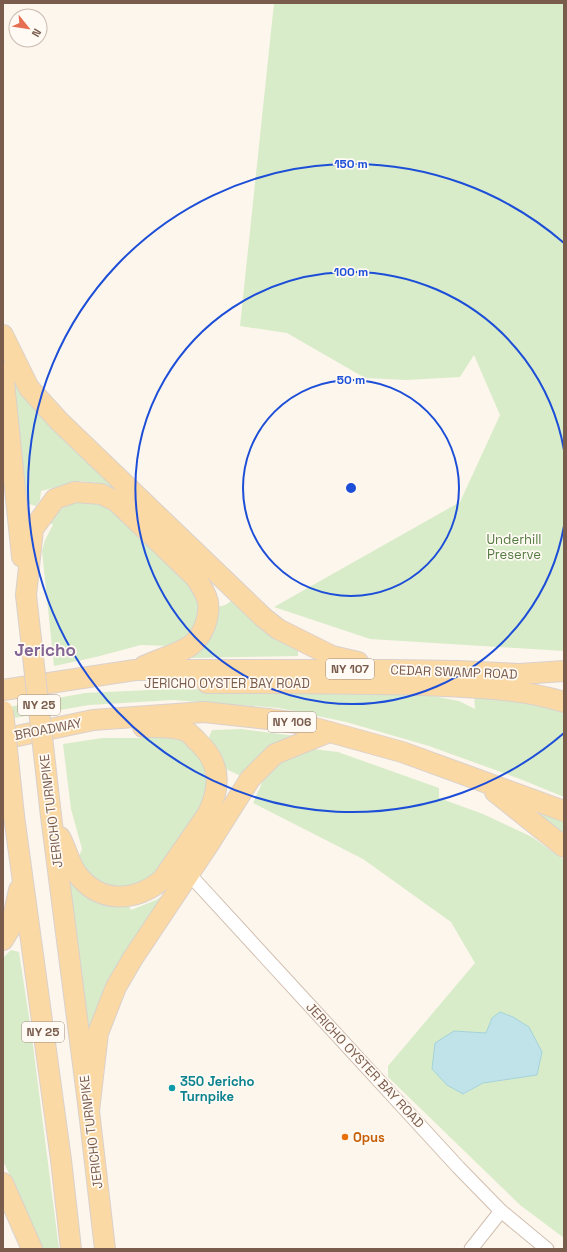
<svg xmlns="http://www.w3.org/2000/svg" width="567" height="1252" viewBox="0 0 567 1252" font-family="'Space Grotesk',sans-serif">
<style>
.green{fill:#d8ecc9;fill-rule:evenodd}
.water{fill:#bfe3e8;stroke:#a5d3da}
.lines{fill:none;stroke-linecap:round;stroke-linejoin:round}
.minor-casing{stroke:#d1beb0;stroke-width:15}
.primary-casing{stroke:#dad1cd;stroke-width:22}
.minor{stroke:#fff;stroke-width:13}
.primary{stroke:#fbd9a5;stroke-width:20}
.primary-bridge-casing{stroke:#dad1cd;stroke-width:22;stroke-linecap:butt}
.primary-bridge{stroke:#fbd9a5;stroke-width:20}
.ring{fill:none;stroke:#1d4ed8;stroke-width:2}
.culture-dot{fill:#0f9aa8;stroke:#fffaf3;stroke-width:1.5}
.food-dot{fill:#e8710a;stroke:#fffaf3;stroke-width:1.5}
.labels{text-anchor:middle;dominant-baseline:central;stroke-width:3.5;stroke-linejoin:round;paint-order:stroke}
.shield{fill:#fffaf3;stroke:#a28b7f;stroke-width:1}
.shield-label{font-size:12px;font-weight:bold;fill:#7a5c4d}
.park-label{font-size:13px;fill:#537a41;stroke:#fffaf3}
.street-label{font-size:13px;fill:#7a5c4d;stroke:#fffaf3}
.culture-label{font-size:13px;font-weight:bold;fill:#0d838f;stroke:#fffaf3;text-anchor:start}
.food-label{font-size:13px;font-weight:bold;fill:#c56008;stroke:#fffaf3;text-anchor:start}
.district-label{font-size:17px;font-weight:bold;fill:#846695;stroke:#fffaf3}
.centre{fill:#1d4ed8;stroke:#fffaf3;stroke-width:2}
.ring-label{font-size:12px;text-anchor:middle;font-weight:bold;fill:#1d4ed8;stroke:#fffaf3;stroke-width:3.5;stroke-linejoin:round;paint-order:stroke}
</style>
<rect width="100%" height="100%" fill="#fdf6ec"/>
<g class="green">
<path d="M274,3H564V651L370,639L274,607L460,502L500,415L474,355L460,377L406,380L365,378L287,333L240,326Z"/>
<path d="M12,368L123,493L97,483L80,481L41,491L40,500L36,506L29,504L26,508Z"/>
<path d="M77,502L98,503L116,511L196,590L203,619L186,643L168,646L141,645L96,657L54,666L42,551L45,540L53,525L49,522L57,510Z"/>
<path d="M233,600L284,642L298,650V656L192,658L191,652L218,607L225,605Z"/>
<path d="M171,689L407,691L459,701L475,709L474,694L564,710V797L520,779L429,746L346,722L279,708L173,700L89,705L3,720V708L85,693Z"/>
<path d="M241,729L296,736L245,778L226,769L221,755L209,737L212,730Z"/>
<path d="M161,733L178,735L195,748L208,768L207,801L155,877L139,888L100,886L77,861L82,849L71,809L63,744L102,738H141Z"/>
<path d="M313,749L338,752L439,788V798L483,814L532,837L564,860V1238L520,1205L388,1077V1066L475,963L451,922L363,859L253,803L263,781L275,764ZM492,1018L537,1075L483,1083L464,1094L447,1085L454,1031L486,1033Z"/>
<path d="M544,810L564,816V833L540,815Z"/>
<path d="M68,878L129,906L131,910L156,900L167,893L97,1025H89L79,971Z"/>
<path d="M11,950L19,952L31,1030L59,1249H40L21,1198L3,1161V958Z"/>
</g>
<path class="water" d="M500,1012L513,1017L529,1027L542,1052L537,1075L483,1083L463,1094L447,1085L432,1069L435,1043L454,1031L486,1033L492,1018Z"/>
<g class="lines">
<g class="minor-casing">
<g id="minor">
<path d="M189,874L459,1168L501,1211L547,1249"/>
<path d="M471,1249L501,1211"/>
</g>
</g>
<g class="primary-casing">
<g id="primary">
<path d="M3,335L29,388L59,421L264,618L278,629L332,656L358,662"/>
<path d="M3,372L22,557"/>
<path d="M26,595L33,529L55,499L75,492L101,494L116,501L195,577C200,584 206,593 208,602C210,617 203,637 190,646C176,655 159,659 144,666"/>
<path d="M207,683C279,683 351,683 423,685C470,687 519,688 564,702"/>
<path d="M3,690L135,670H389L459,671L520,674L564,671"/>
<path d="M3,739L93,720L204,712L268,719L297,723L402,752L564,811"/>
<path d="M495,792L564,847"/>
<path d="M14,816L61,1160L71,1249"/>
<path d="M51,816L89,1111L105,1249"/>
<path d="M60,837C66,848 70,864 77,874C100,904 135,902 162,880L207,815C221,788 221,763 198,742C194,738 190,733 186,731C173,726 156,727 143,727"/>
<path d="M3,940L11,927L19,890"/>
<path d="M89,1111L98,1033L116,987L133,958L209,844L250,779L275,754L329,732"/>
<path d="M3,1183L32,1249"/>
</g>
</g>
<use href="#minor" class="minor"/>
<use href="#primary" class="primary"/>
<g class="primary-bridge-casing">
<g id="primary-bridge">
<path d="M26,595L51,816"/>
<path d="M3,711L14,816"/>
</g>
</g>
<use href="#primary-bridge" class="primary-bridge"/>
</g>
<g class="ring">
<circle cx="351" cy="488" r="108"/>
<path d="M564 526A216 216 0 1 1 564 450"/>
<path d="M564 733A324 324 0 1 1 564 243"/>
</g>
<circle class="culture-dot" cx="172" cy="1088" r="4"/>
<circle class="food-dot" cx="345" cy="1137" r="4"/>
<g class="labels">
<g class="shield">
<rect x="326" y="659" width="48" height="20" rx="3"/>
<rect x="18" y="695" width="42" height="20" rx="3"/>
<rect x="268" y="712" width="48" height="20" rx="3"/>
<rect x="22" y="1022" width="42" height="20" rx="3"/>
</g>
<g class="shield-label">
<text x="350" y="669">NY 107</text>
<text x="39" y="705">NY 25</text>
<text x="292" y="722">NY 106</text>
<text x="43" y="1032">NY 25</text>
</g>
<g class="park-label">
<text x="514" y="539">Underhill<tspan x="514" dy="15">Preserve</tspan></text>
</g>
<g class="street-label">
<text transform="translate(454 672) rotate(2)">CEDAR SWAMP ROAD</text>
<text x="227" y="683">JERICHO OYSTER BAY ROAD</text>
<text transform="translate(48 729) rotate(-11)">BROADWAY</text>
<text transform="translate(51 811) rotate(-97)">JERICHO TURNPIKE</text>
<text transform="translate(365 1065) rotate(47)">JERICHO OYSTER BAY ROAD</text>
<text transform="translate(91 1132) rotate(-97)">JERICHO TURNPIKE</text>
</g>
<g class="culture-label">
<text x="180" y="1081">350 Jericho<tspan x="180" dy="15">Turnpike</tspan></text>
</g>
<g class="food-label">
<text x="353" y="1137">Opus</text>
</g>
<g class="district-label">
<text x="45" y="650">Jericho</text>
</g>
</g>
<circle cx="351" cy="488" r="6" class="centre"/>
<g class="ring-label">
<text x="351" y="168">150 m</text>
<text x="351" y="276">100 m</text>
<text x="351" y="384">50 m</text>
</g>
<rect width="567" height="1252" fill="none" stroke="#7a5c4d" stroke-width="8"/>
<g transform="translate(28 28) rotate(120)"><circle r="19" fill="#fffaf3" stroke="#cabbb1"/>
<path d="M0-3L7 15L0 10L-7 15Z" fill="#e76f51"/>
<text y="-6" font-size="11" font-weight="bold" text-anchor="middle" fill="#7a5c4d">N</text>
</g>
</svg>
